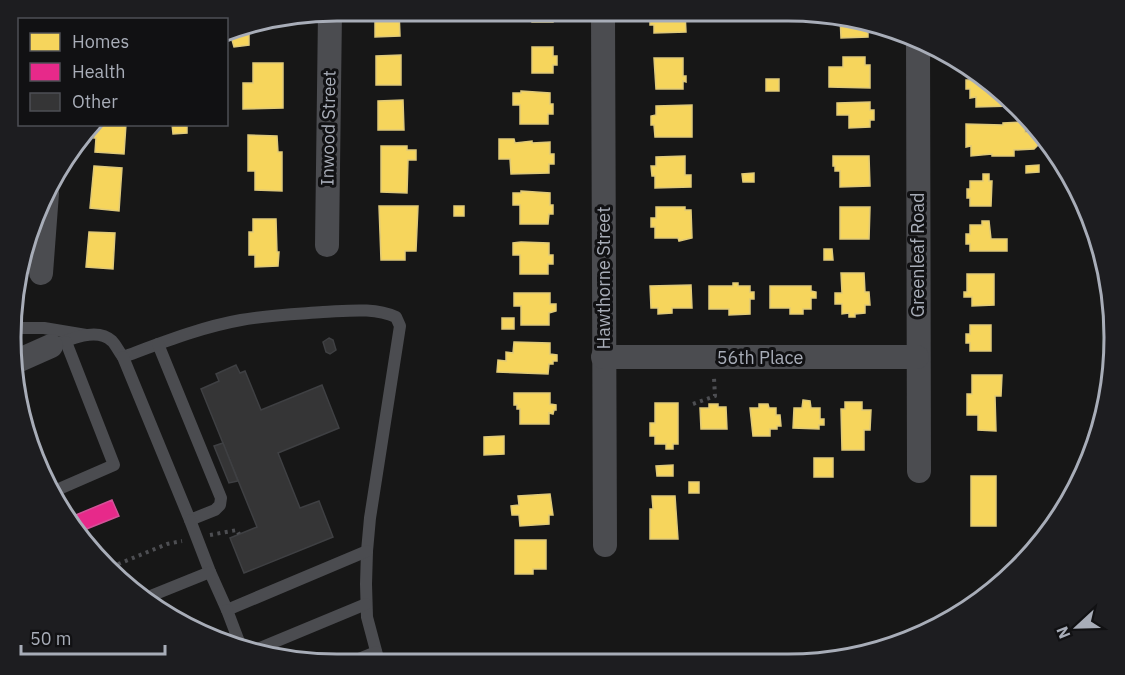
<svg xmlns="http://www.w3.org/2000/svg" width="1125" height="675" viewBox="0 0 1125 675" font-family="'IBM Plex Sans',sans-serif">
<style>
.park{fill:#1d241e}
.homes{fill:#f6d55c;stroke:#dfc978;stroke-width:1.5}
.health{fill:#e7298a;stroke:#d45198;stroke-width:1.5}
.building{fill:#353536;stroke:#3f4043;stroke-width:1.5}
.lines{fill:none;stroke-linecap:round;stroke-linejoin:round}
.path{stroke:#4d4e52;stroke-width:4;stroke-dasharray:3 4.5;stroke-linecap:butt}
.service{stroke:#4b4c50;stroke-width:12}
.minor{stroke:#4b4c50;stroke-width:24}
.labels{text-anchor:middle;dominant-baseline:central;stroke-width:6;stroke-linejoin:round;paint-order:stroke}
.street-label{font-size:18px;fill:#a8adb8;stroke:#111113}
.rim{fill:none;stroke:#a8adb8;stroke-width:3}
</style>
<rect width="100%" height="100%" fill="#171717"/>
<path class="park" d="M1101,263L1112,294L1102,425Z"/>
<g class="homes">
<path d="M371,11H399L400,36L375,37V14H372Z"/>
<path d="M532,12H557V15H553V22H532Z"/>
<path d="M654,12H685L686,32L654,33V25H650V16H654Z"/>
<path d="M840,16L868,23V37L841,38Z"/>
<path d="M280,20L281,25L249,30V45L234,47L230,33L226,34V31L233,28Z"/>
<path d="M532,47H553V56H557V65H553V73H532Z"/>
<path d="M401,55V85H376V56Z"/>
<path d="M843,57H865V65H870V88L829,87V67H843Z"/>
<path d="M654,58H683V76H686V82L683,81V89H656Z"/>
<path d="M253,63H283V108L243,109V83H253Z"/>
<path d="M970,71H975L986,78L1011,106L976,107V97L970,98V89H966V80H970Z"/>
<rect x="766" y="79" width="13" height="12"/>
<path d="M521,91L550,93V104H553V114H548V124H520V105H513V93H521Z"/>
<path d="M403,100L404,130H378V101Z"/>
<path d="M870,102V110H874V120H870V127L849,128V115H837V103Z"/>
<path d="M692,105V137H655L654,125H651V116L656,115V106Z"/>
<path d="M1025,122V132L1033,133L1038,137L1039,144L1034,149L1014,150V156H992V154L971,156V146L966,147V124L1003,125V123Z"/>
<path d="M96,124H126L124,154L95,152L96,138H94Z"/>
<path d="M172,124H187V133L173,134Z"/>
<path d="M248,135L277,136L278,152H282V191L255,190V171H248Z"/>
<path d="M499,139H514L515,143L532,141V143L550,142V154H554V164H549V173L511,174L510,159H499Z"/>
<path d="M381,146H407V150H416V160H408L407,193L381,192Z"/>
<path d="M685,156V175H691V187L655,188V176H652L651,166H656V157Z"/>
<path d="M833,156H869L870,186L840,187V171H835V166H833Z"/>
<path d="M1039,165V172L1026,173V166Z"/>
<path d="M94,166L122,168L119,211L90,208Z"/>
<path d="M754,173V182H743L742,174Z"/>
<path d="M983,174H989V181H992L991,206H970V198H967V189H970V181H983Z"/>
<path d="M521,191L550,193V205H553V214H549L548,224H520V205H513V193H521Z"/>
<path d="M379,206H418L416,251H405V260H381Z"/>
<rect x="454" y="206" width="10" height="10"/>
<path d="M656,207H685V210H691L692,238L679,241L678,238H655V227H651V218H656Z"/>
<path d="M840,207H870L869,239H840Z"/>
<path d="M253,219H276L277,252H279L278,266L255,267V255H249V232H253Z"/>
<path d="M982,221H989L991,239H1007V251H970V244H966V234H970V225H982Z"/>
<path d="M89,232L115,233L113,269L86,267Z"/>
<path d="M521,242L549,243V255H553V264H548V274H520V255H513V243Z"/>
<path d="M824,249H832L833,260H824Z"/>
<path d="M841,273H864L865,292H869L870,305H865V313L855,314V317H849V313L842,314V304H835V293H842Z"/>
<path d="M967,274H994V305L972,306V297H964V292H967Z"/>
<path d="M733,283H738V286H750V292H754V299H750V314L729,315V309H709V286H733Z"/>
<path d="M691,285L692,308H672V313L658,314V308H651L650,286Z"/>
<path d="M770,286H811V291L816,292V298H811V309H803V314H790V308H770Z"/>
<path d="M514,293H550V304H556V311L549,313V325H521V306H514Z"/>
<rect x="502" y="318" width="12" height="11"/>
<path d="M970,325H991V351H970V343H966V334H970Z"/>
<path d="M514,342L550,343V354L557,355V361H553V364H549L548,374L497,372L498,360L506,361V352L513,353Z"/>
<path d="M972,375H1002L1001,396H995L996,431L978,430V415H967V394H972Z"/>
<path d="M514,393H550V404L556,405V410H554L553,414L549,413V424H520V409H517V405H514Z"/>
<path d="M803,400L810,401L811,408H820V419H824V425H819V429L793,428L794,408H802Z"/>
<path d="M845,402H862V410H871L870,430H864V450H842L841,409H845Z"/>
<path d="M655,403H678V444H673V449H666V444H655V436H650V423H655Z"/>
<path d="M709,404H718V407H726L727,429H701L700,408H709Z"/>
<path d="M759,404H768L769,408H776V415H780L781,426H777V429H770V436H753L750,408H759Z"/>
<path d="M504,436V454L484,455V437Z"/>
<rect x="814" y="458" width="19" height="19"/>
<path d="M673,465V476H657L656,466Z"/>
<rect x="971" y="476" width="25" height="50"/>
<rect x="689" y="482" width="10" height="11"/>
<path d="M550,494L553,515H549V524L520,526L519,515H512L511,506L519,505L518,496Z"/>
<path d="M652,496H675L678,539H650V509H653Z"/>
<path d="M515,540H546V569H533V574H515Z"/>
</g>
<path class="health" d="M112,500L119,516L84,530L92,547L66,519Z"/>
<g class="building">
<path d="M329,338L333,340L336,350L330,354L326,352L323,342Z"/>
<path d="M236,365L240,373L245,371L261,410L322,385L339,428L278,453L300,508L319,501L333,537L244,573L230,538L257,527L201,389L219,381L216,374Z"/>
<path d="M223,443L238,481L229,483L214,446Z"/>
</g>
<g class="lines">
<g class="path">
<path d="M693,404L715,396L714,378"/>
<path d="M210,535L237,530L239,534"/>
<path d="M111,567L167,544L182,541"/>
</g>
<g class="service">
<path d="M12,328H44L86,335"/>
<path d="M51,346C68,341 96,326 112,341C116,345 119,352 123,357C161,343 201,327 241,320C268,315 296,314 323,312C347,311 374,307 396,317L400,326L370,518L367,551L366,584L367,617L379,662"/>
<path d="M123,357L190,520L215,510L220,505L221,498L158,344"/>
<path d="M52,492L114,465L66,342"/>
<path d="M190,520L210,572"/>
<path d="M153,595L210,572L227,610L367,551"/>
<path d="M227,610L241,647"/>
<path d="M253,651L366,604"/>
<path d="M351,662L376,652"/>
</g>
<g class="minor">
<path d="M603,12L605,545"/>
<path d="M918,38L919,471"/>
<path d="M327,245L330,12"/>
<path d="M41,273L47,193"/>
<path d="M603,357H917"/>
<path d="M15,362L51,346"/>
</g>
</g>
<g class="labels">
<g class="street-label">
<text transform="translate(328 128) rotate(-89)">Inwood Street</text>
<text transform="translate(917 255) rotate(-90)">Greenleaf Road</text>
<text transform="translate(603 278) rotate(-90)">Hawthorne Street</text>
<text x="760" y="357">56th Place</text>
</g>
</g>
<path d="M0 0H1125V675H0ZM337 21H788A316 316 0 0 1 1104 337V338A316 316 0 0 1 788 654H337A316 316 0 0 1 21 338V337A316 316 0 0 1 337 21Z" fill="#1d1d20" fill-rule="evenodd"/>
<path class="rim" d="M337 21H788A316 316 0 0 1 1104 337V338A316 316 0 0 1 788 654H337A316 316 0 0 1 21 338V337A316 316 0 0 1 337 21Z"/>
<rect x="18" y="18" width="210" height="108" fill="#111113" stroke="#4d4f55" stroke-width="1.5"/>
<rect x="30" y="33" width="30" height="18" fill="#f6d55c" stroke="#4d4f55" stroke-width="1.5"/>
<text x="72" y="48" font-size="18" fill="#a8adb8">Homes</text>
<rect x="30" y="63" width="30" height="18" fill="#e7298a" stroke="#4d4f55" stroke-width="1.5"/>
<text x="72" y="78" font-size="18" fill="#a8adb8">Health</text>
<rect x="30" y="93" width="30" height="18" fill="#353536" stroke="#4d4f55" stroke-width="1.5"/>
<text x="72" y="108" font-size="18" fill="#a8adb8">Other</text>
<g transform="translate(1077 627) rotate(248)" stroke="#111113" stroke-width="4.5" paint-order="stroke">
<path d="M0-4.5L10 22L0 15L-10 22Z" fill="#a8adb8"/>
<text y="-9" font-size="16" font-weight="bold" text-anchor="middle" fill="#a8adb8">N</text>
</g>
<path d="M21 645v9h144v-9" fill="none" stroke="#a8adb8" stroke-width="3"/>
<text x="30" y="645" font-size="18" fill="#a8adb8" stroke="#111113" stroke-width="4.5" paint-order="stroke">50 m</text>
</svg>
